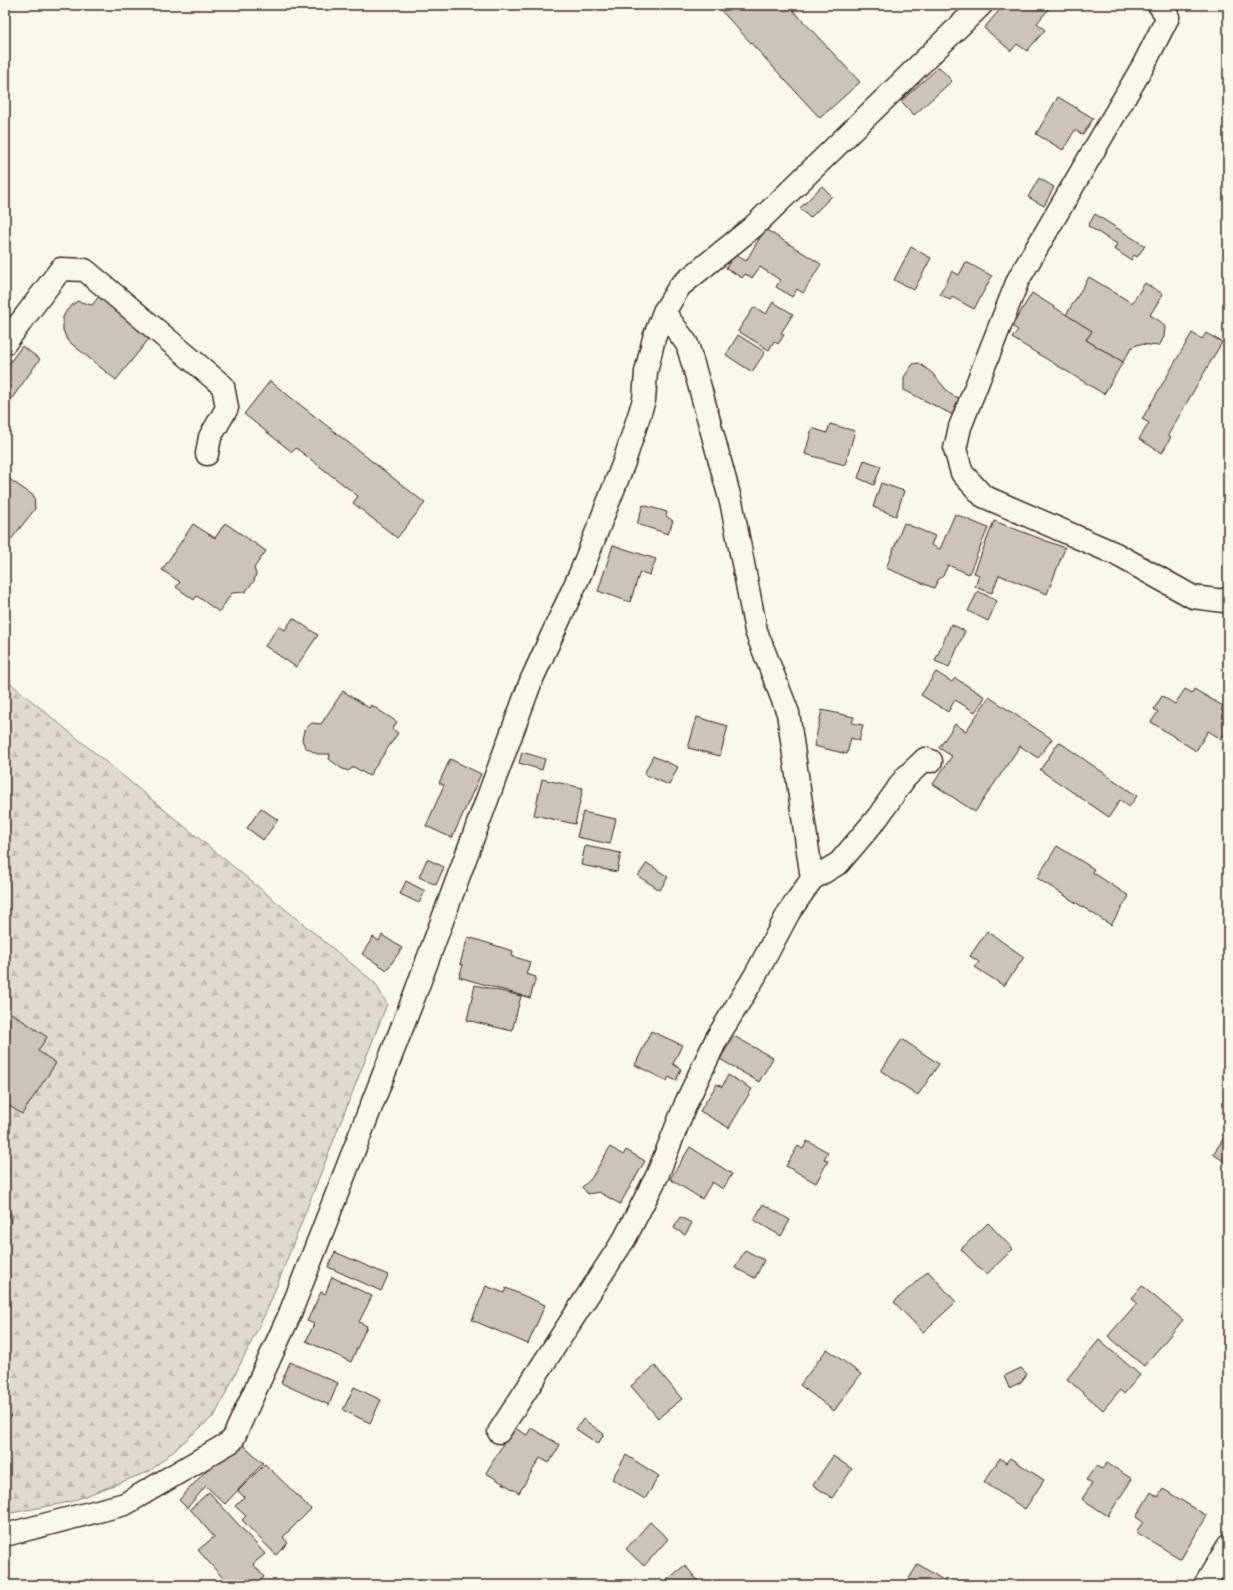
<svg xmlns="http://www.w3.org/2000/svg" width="1233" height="1590" viewBox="0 0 1233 1590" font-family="'Balsamiq Sans',sans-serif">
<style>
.forest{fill:url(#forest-firs);stroke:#8d8276}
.water{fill:url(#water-waves);stroke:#85796d}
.building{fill:#ccc4b9;stroke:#3b2a1e}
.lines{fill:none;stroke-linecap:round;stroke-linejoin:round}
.minor-casing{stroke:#3b2a1e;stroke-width:25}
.minor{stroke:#fbf7ec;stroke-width:22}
</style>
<defs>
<pattern id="forest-firs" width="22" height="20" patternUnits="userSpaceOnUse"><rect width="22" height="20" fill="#dfd9ce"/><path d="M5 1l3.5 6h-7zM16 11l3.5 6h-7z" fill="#c0bab0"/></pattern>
<pattern id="water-waves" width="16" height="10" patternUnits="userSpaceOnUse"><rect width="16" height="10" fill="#b6aea2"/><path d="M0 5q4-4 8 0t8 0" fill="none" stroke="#958e83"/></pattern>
</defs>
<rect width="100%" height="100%" fill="#fbf7ec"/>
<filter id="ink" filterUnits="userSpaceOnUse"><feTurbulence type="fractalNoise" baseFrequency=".025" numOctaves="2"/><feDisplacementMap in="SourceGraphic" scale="8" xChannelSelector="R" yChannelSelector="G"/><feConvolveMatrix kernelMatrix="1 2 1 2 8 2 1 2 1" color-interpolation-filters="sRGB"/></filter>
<g filter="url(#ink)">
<path class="forest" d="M5,679L375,983L387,1004L268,1308L215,1415L150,1471L70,1502L5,1514Z"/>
<path class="water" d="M5,1205L13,1216L9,1224L5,1228Z"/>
<g class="building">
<path d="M716,5H788L860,82L820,118Z"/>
<path d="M1004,5H1052L1037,23L1045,30L1027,51L1017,44L1011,51L984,28Z"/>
<path d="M939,67L952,81L914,115L901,101Z"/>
<path d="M1058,97L1093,118L1083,135L1075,130L1063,150L1036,134Z"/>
<path d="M1039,178L1054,187L1044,206L1028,197Z"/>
<path d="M822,186L832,196L810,218L800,208Z"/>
<path d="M1095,214L1145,246L1137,257L1134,255L1131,260L1114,249L1117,244L1088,226Z"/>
<path d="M765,229L821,264L803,293L797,289L792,297L776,287L780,280L760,267L752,278L745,274L742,278L726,268L735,254L746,261Z"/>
<path d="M911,247L931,258L914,290L894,280Z"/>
<path d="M966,262L992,276L974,309L952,297L950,300L940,294L952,271L959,275Z"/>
<path d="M1089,277L1132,303L1145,283L1163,294L1150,315L1161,322L1165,327L1164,337L1159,346L1140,344L1132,347L1123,362L1086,340L1092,331L1066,315Z"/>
<path d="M1032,293L1092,331L1086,340L1123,362L1104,394L1012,338L1018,330L1012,326Z"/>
<path d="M101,294L152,335L116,380L67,340L63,330V317L67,310L77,301L92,305Z"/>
<path d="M773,302L793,314L781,333L784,335L778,344L774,341L769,350L738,331L754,307L766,314Z"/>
<path d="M1192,333L1202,339L1206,333L1222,342L1168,435L1171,437L1162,453L1139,439L1149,423L1142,419Z"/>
<path d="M738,335L765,352L752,372L726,355Z"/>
<path d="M22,346L40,359L5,408V369Z"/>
<path d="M919,363L932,373L950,394L963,400L955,416L904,390V377L913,364Z"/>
<path d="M270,381L425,503L397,538L353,503L358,496L296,448L292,452L244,414Z"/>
<path d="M830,424L855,431L845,465L805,454L812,428L827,433Z"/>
<path d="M864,460L881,466L874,485L858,478Z"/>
<path d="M5,476L34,496L35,509L5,547Z"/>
<path d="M881,483L904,491L896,516L873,507Z"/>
<path d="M643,505L667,512L666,516L673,521L668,534L637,524Z"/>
<path d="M955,514L988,528L969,574L948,565L943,576L938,580L934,588L886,568L904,523L935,536L931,545L940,549Z"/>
<path d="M994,521L1065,548L1047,594L999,575L992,593L975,587L979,575L974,573Z"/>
<path d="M225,523L266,551L254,568L256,574L254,581L245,592L232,593L219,612L197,596L194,600L176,587L180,582L162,570L193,524L215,538Z"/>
<path d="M613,545L656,559L650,575L640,572L630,602L598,591Z"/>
<path d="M978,591L997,601L988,621L968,611Z"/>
<path d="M293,618L318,635L296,667L265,646L279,626L285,630Z"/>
<path d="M951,624L965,631L949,667L935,661Z"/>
<path d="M936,672L952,682L955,678L985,697L975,712L955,700L948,712L921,695Z"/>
<path d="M1185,689L1192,693L1194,689L1223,706L1221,710L1228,714V728L1221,739L1208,731L1196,751L1151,722L1158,712L1154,709L1162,696L1175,704Z"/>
<path d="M343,691L369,708L371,705L397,722L392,729L398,733L369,776L354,767L348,771L341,768L329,759L330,754H317L305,747L302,740L304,730L312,723L321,724Z"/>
<path d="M989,697L1052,739L1038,758L1020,746L975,812L933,784L952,756L939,748L955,724L966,731Z"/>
<path d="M822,710L854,717L852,723L863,725L859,741L851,738L847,754L814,746Z"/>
<path d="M697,717L728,726L720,756L688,748Z"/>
<path d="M1059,742L1137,796L1129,807L1120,800L1109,817L1040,770Z"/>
<path d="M522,752L545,759L542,770L519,763Z"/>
<path d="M653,756L678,767L669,785L644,774Z"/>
<path d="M450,759L481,774L452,838L426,826L444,785L439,783Z"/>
<path d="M542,779L583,788L575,824L534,815Z"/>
<path d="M261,808L278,820L263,840L247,828Z"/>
<path d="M583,812L616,819L610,844L577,837Z"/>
<path d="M585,846L621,853L617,872L581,865Z"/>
<path d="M1057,846L1094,869L1092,872L1129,896L1111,925L1037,878Z"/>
<path d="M427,859L444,867L436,885L419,877Z"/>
<path d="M647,863L668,877L660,890L638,876Z"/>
<path d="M406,881L425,891L419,903L400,894Z"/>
<path d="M987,931L1024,957L1004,986L975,967L979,962L970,956Z"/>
<path d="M382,935L402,948L387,970L362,954L373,937L379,941Z"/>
<path d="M468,937L513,951L512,956L530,962L526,974L536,977L530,998L459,977L463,965L460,964Z"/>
<path d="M475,985L521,996L512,1031L467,1020Z"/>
<path d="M5,1009L47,1037L38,1051L56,1063L22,1114L5,1103Z"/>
<path d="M651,1031L682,1045L673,1064L681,1069L676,1081L669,1077L667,1081L635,1065Z"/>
<path d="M734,1036L773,1058L759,1082L720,1059Z"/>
<path d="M902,1039L939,1064L918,1095L881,1071Z"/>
<path d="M728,1075L752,1089L729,1128L700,1111L717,1084L722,1087Z"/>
<path d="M1228,1132V1164L1213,1154Z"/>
<path d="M807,1141L828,1152L824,1159L828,1161L816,1183L786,1166L798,1146L803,1149Z"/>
<path d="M610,1147L623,1155L626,1150L645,1161L620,1204L599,1192L588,1194L582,1187L591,1179Z"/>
<path d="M690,1147L732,1174L723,1189L712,1182L702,1199L670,1179Z"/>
<path d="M763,1204L790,1220L781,1236L754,1220Z"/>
<path d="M680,1217L692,1223L685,1235L674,1228Z"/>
<path d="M988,1223L1013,1249L986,1275L961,1249Z"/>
<path d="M745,1250L764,1260L755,1278L735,1268Z"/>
<path d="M335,1252L388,1275L381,1291L328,1267Z"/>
<path d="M928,1271L956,1302L923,1332L894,1302Z"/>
<path d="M332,1277L372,1296L359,1322L367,1326L351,1362L306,1341L314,1324L307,1321L321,1292L325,1294Z"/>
<path d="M486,1286L504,1293L506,1288L545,1305L528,1344L472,1320Z"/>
<path d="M1142,1286L1183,1320L1144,1366L1108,1336L1137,1303L1132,1298Z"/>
<path d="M1099,1340L1140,1375L1124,1394L1120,1390L1103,1410L1067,1379Z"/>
<path d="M827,1349L861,1374L834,1411L800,1385Z"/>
<path d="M290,1362L338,1383L329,1405L281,1383Z"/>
<path d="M655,1366L682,1399L658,1418L631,1386Z"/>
<path d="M1021,1368L1027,1374L1021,1382L1009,1388L1004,1376Z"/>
<path d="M354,1387L381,1400L370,1423L343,1410Z"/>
<path d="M583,1419L604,1434L598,1444L576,1429Z"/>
<path d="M513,1427L527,1435L531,1428L560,1445L549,1463L540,1458L519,1493L486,1473Z"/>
<path d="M236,1438L263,1463L225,1504L206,1486L187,1508L179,1500Z"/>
<path d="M626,1455L659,1476L645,1499L612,1479Z"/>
<path d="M833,1456L852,1469L832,1498L813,1485Z"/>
<path d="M1000,1458L1006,1463L1010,1458L1044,1480L1025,1509L984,1482Z"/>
<path d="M1107,1463L1132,1479L1108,1516L1082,1499L1092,1484L1086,1480L1096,1466L1102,1469Z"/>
<path d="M265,1464L311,1509L283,1537L288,1543L276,1555L242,1520L246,1516L235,1506L244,1497L238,1491Z"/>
<path d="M1163,1489L1207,1516L1181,1559L1136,1532L1143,1522L1136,1517L1151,1492L1158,1497Z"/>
<path d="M209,1492L265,1554L253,1564L264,1577L255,1585H229L198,1550L214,1537L190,1509Z"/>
<path d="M650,1522L668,1539L644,1566L626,1549Z"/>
<path d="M918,1564L951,1585H905Z"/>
<path d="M685,1565L701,1585H661Z"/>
<path d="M1225,1578L1228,1580V1585H1219Z"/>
</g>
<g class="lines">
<g class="minor-casing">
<g id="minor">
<path d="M1159,5L1168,17L1143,66L1018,280L960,427L955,449L962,473L983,496L1116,554L1193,597L1224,601L1228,598"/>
<path d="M5,343L61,269L85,270L223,386L227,408L210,437L207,454"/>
<path d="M812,879L839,863L878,817L905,778L925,759L931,761"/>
<path d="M499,1432L625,1238L657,1176L686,1103L717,1038L755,976L789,912L812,879L788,713L756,631L732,506L699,384L687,344L664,312"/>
<path d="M5,1535L125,1504L232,1441L289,1316L412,1002L531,681L581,572L624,462L644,400L646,372L654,338L664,312L680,286L753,227L981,5"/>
<path d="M1205,1585L1228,1546"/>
</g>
</g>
<use href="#minor" class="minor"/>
</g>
</g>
<rect width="1233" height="1590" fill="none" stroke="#fbf7ec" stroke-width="20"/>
<rect x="10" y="10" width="1213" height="1570" fill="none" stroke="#3b2a1e" stroke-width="1.5" filter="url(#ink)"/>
</svg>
